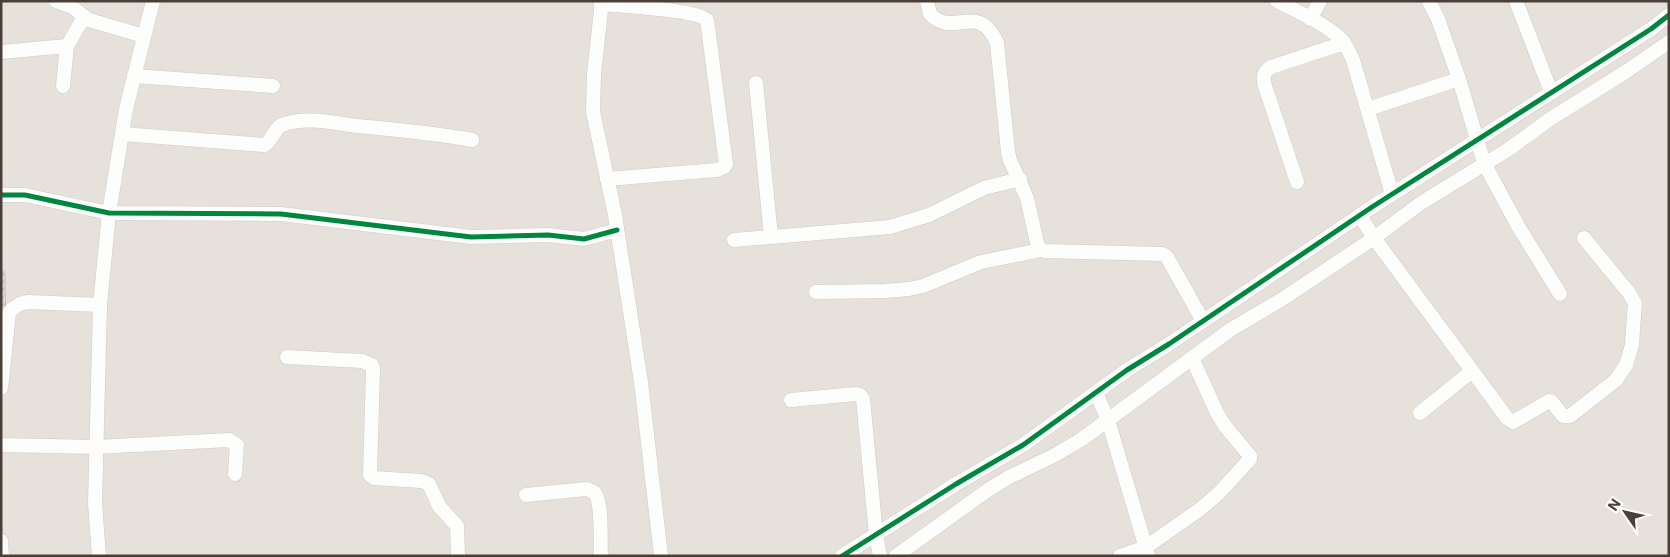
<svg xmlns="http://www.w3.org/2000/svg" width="1670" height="557" viewBox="0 0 1670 557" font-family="Inter,sans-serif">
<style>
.residential{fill:#e6e1da}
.building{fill:url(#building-hatch);stroke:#dbd6d2;filter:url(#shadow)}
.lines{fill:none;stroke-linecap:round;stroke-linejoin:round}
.minor-casing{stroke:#cfccc9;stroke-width:15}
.minor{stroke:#fdfdfc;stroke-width:14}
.cycleway-casing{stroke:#fff;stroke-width:8}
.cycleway{stroke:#00873e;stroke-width:5}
</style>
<defs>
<pattern id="building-hatch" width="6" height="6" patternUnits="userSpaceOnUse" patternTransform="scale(1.25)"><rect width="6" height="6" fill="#dad7d4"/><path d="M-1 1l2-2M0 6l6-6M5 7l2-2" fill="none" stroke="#b3b0ad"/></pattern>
<filter id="shadow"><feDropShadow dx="4" dy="4" stdDeviation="1" flood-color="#0004"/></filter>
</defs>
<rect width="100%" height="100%" fill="#f2f0ed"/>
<rect class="residential" x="1" y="1" width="1668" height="555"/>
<path class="building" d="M1,270H5L4,336L1,335Z"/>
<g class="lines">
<g class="minor-casing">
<g id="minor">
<path d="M56,1L72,7L89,20L144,36"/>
<path d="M602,1L594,74L593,112L615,215L641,382L661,556"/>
<path d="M927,1L930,14C954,39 978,0 997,43L1008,152L1010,160L1027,198L1038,247L1044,251L1163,254L1167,257L1203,321"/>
<path d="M1277,1C1296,11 1328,25 1342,40C1347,46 1350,53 1353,60L1392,194"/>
<path d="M1429,1L1438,19L1459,79L1484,163L1518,226L1560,294"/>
<path d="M1516,1L1551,92"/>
<path d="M601,4C621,6 695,9 707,20L726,164L724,167L717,170L607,179"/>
<path d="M1310,19L1320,1"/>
<path d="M1,52L67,46"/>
<path d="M134,76L273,86"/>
<path d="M756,83L771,237"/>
<path d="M63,86L67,46L84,17"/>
<path d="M1368,109L1459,79"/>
<path d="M122,134L264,145C273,141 273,129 282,125C305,116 333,123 358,126C396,130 434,133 472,140"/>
<path d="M1297,182L1264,83C1263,75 1264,72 1271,67L1344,43"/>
<path d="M1,195H25L109,213L281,214L471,237L548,235L584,239L617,230"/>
<path d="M1360,216L1374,238L1507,418L1513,422L1549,401L1552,402L1563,416H1570L1616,380L1626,365L1632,345L1634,315L1635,303L1629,293L1584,238"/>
<path d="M734,240L890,227L929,215L984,188L1020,179"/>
<path d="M816,292L885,291L909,289L923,286L981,262L1041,250"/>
<path d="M287,357L362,361L372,365L373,369L370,475L374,478L421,481L429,484L439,506L457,526L458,556"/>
<path d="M1,388L9,313C14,306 20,303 28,302L100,305"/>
<path d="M1096,393L1108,420L1148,555"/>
<path d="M791,400L856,394L860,395L863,399L876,535L880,556"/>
<path d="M1420,413L1472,371"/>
<path d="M1,445L96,447L229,440L237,445L235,474"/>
<path d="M526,495L586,489C589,490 591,490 594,492C603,501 600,543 601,556"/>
<path d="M1,541L2,556"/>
<path d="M99,556L95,503L100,305L109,213L126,109L153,1"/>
<path d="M842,556L956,484L1023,445L1127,370L1169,344L1372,207L1651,29L1669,15"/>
<path d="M896,556L988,490L1009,477L1055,455L1082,439L1230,330L1284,298L1374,238L1421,203L1509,149L1550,119L1624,73L1669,42"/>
<path d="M1120,556L1146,547L1199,510L1219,493L1250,459V456L1225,426L1217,413L1192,358"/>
</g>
</g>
<use href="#minor" class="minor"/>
<g class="cycleway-casing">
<g id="cycleway">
<path d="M1,195H25L109,213L281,214L471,237L548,235L584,239L617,230"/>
<path d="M842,556L956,484L1023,445L1127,370L1169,344L1372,207L1651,29L1669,15"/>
</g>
</g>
<use href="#cycleway" class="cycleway"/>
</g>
<rect width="1670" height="557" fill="none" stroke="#4a4038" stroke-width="5"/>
<g transform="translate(1625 512) rotate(304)" stroke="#ffffff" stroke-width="4" paint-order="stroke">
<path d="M0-4L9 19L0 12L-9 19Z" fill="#4a4038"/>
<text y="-8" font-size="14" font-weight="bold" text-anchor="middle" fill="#4a4038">N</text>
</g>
</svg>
